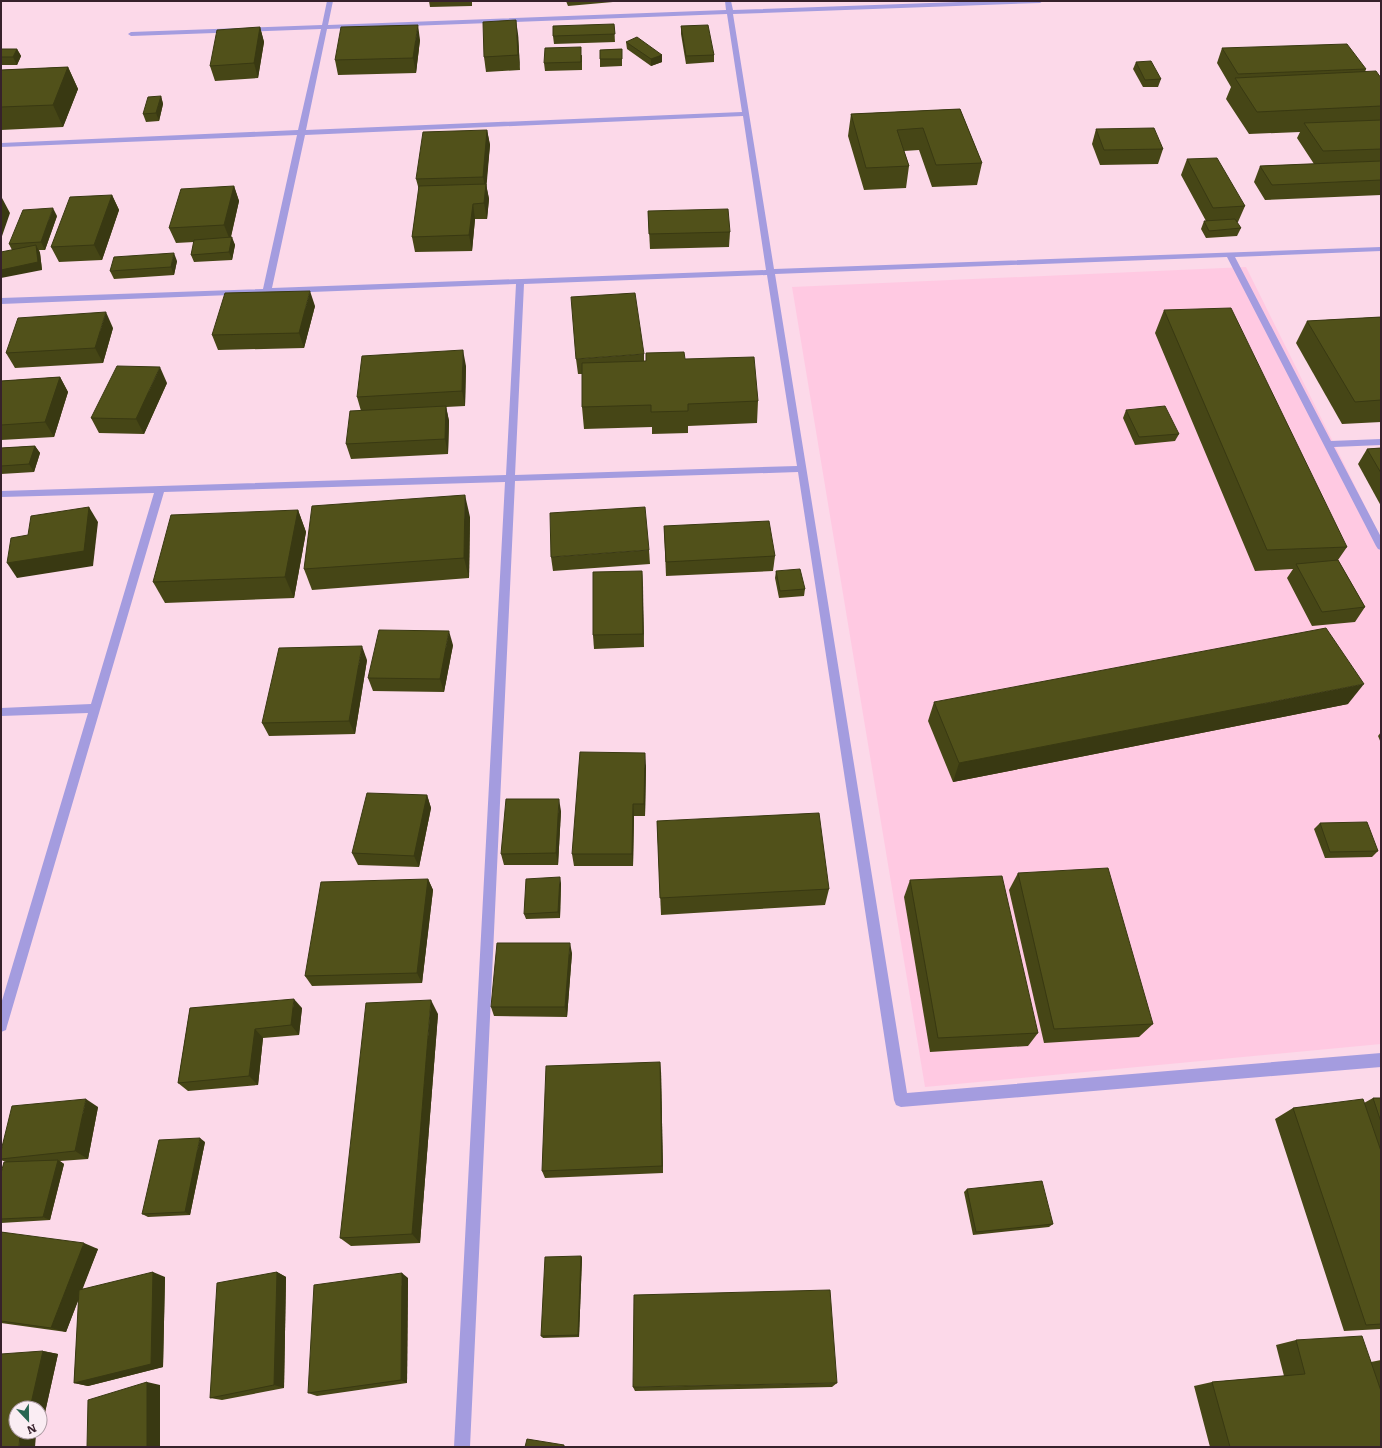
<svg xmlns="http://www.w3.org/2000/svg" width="1382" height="1448" viewBox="0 0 1382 1448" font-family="Literata,serif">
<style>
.built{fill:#ffc9e2}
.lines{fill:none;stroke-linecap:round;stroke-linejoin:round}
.minor{fill:#a49cdf;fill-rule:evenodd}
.wall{fill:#464616}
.shaded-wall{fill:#393912}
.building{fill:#51511a;stroke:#393912}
</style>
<rect width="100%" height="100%" fill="#fcd9e9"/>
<path class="built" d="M1246,267L1381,538V1044L925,1087L792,287Z"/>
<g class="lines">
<path class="minor" d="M327,1H333L328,25L726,10L725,1H731L733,10L987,1H1043L1040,3L733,14L774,269L1381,247V251L1235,257L1331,441L1381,439V445L1334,447L1381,537V550L1378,549L1376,546L1227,257L775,274L907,1093L1381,1053V1067L901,1107L896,1105L894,1100L798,472L515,481L470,1447H454L505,482L164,492L7,1026L6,1030L1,1032V1004L88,713L1,716V708L91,704L154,493L1,497V491L506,475L516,284L1,304V298L263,289L297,135L1,147V143L298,130L321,29L131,36L128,34L131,32L322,25ZM727,14L742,112L306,130L327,29ZM743,116L766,270L272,288L305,135ZM767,275L797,466L515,475L524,284Z"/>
</g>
<g class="wall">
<path d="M429,1H472V6L430,7Z"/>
<path d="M566,1H613V2L568,6Z"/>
<path d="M635,1H654L635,2Z"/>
<path d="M614,24L615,42L554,44L553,36Z"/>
<path d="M681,26L714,55V62L686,64L681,34Z"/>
<path d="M260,27L264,42L258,78L215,81L210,66Z"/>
<path d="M518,34L520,70L486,72L484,57Z"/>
<path d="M420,40L416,73L338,75L335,60Z"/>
<path d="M626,42L662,55V62L651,66L627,49Z"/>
<path d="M1222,48L1366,69L1365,72L1381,78V195L1265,200L1254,182L1260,166L1314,164L1297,138L1300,132L1249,134L1226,99L1231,87L1217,63Z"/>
<path d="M1,49H17L21,56L17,65H1Z"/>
<path d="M622,49V66L600,67V50Z"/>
<path d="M582,55V70L545,71L544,63Z"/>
<path d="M1136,62L1161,79L1158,87H1143L1133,69Z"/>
<path d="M68,67L78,89L63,127L1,130V70Z"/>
<path d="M161,96L163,104L159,121L146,122L143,114Z"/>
<path d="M960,109L982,163L977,185L932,187L919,150L904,151L909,166L906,188L864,190L848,136L851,114Z"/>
<path d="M1096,129L1163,149L1158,164L1100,165L1092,144Z"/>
<path d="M487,130L490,145L486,184L489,199L487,219H475L472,251L415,252L412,237L419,190L416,179Z"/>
<path d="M1187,159L1245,206L1238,222H1236L1241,228L1237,236L1206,238L1201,229L1204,221H1206L1181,175Z"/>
<path d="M234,186L239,201L231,237L235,245L232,260L194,262L191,255L194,242L176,243L169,228Z"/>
<path d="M112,195L119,210L102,260L59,262L51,247Z"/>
<path d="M648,211L730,232L729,247L650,249Z"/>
<path d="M57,216L45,250H39L40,253L42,270L12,250L9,244Z"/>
<path d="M177,261L174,275L114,279L110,271Z"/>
<path d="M315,306L304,348L218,350L212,335Z"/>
<path d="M1164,310L1347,547L1338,560L1365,607L1355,622L1312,626L1287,578L1293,569L1255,571L1155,333Z"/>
<path d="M1381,317V422L1342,424L1296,343L1307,321Z"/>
<path d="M113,328L103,363L15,368L6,353Z"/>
<path d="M644,354V361L685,359L758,401L757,423L688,426V433L652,434V427L584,429L582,407V374H578L576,359Z"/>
<path d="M466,366L465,406L446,407L449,421L448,454L351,459L346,444L361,411L357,397Z"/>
<path d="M60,377L68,392L54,437L1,440V381Z"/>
<path d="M167,383L144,434L99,433L91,418Z"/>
<path d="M1126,410L1179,434L1175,441L1135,445L1123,418Z"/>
<path d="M35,446L40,453L34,472L1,474V448Z"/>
<path d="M1381,448V506L1358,464L1367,449Z"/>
<path d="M298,510L306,532L294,598L165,603L153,582Z"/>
<path d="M470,517L469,578L312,590L304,569Z"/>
<path d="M664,526L775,556L773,571L666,576Z"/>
<path d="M649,550L650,564L553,571L551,557Z"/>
<path d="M642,571L644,647L594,649L593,635Z"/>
<path d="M776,571L805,589L804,596L779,598L775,578Z"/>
<path d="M453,645L444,692L373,691L368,678Z"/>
<path d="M367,660L355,734L269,736L262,723Z"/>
<path d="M934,702L1348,704L953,782L928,721Z"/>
<path d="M1381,732V743L1378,736Z"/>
<path d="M646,766L645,816H634L633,866H574L572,854Z"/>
<path d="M427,795L431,808L419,867L358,865L352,853Z"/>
<path d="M561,811L558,865H504L501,854Z"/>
<path d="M657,821L829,889L825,905L661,915Z"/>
<path d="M1320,823L1378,851L1372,857L1325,858L1314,829Z"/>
<path d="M1018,873L1153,1024L1139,1037L1044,1043L1009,890Z"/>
<path d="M428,879L433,890L422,983L312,986L305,976Z"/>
<path d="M910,880L1038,1033L1028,1046L930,1052L904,897Z"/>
<path d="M561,883L560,918L526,919L524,914Z"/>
<path d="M572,953L567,1017L494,1016L491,1007Z"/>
<path d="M190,1008H302L299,1035L263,1038L258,1085L188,1091L178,1083Z"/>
<path d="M438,1014L420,1243L351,1246L340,1238Z"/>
<path d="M661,1071L663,1173L545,1178L542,1171Z"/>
<path d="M1373,1098H1381V1329L1344,1331L1275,1119L1293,1108L1364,1103Z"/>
<path d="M98,1107L88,1159L60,1161L64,1164L50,1220L1,1223V1173L6,1162L1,1160V1151Z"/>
<path d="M205,1142L190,1215L148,1217L142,1214Z"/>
<path d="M967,1189L1053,1224L1049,1227L973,1235L964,1192Z"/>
<path d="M1,1232L98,1249L82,1289L165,1277L163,1367L88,1386L74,1383L79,1298L66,1332L1,1323Z"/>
<path d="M581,1256L582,1258L579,1337L543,1338L541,1336Z"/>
<path d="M277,1272L286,1277L284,1388L222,1400L210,1398Z"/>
<path d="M408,1278L407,1383L317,1396L308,1393Z"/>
<path d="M1296,1340L1371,1362L1381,1360V1447H1210L1194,1386L1212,1382L1284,1376L1276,1345Z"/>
<path d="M43,1351L58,1354L40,1435H36L1,1447Z"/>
<path d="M837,1383L832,1387L635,1391L633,1387Z"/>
</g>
<g class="shaded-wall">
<path d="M516,20L518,34L520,70L518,55Z"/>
<path d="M418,25L420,40L416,73L413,58Z"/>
<path d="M260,27L264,42L258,78L254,63Z"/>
<path d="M17,49L21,56L17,65L13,57Z"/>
<path d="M662,55V62L651,66V59Z"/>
<path d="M68,67L78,89L63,127L53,105Z"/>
<path d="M161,96L163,104L159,121L156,113Z"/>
<path d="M487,130L490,145L486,192L483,177Z"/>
<path d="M486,184L489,199L487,219L484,203Z"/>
<path d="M234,186L239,201L230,240L224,225Z"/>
<path d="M112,195L119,210L102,260L94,245Z"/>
<path d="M2,198L10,213L1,239V202Z"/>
<path d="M473,204L475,219L472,251L469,235Z"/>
<path d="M53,208L57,216L45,250L41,242Z"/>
<path d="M232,237L235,245L232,260L229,252Z"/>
<path d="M36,245L40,253L42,270L1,278V270Z"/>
<path d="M174,253L177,261L174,275L171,267Z"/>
<path d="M310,291L315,306L304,348L299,333Z"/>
<path d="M106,312L113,328L103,363L95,348Z"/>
<path d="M463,350L466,366L465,406L462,391Z"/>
<path d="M160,367L167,383L144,434L136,419Z"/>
<path d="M60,377L68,392L54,437L45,422Z"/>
<path d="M446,406L449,421L448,454L445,439Z"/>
<path d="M35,446L40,453L34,472L29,464Z"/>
<path d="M465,495L470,517L469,578L464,558Z"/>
<path d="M89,507L98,522L93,566L17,578L7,563Z"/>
<path d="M298,510L306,532L294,598L285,577Z"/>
<path d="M642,571L643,585L644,647L643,634Z"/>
<path d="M449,631L453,645L444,692L440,679Z"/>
<path d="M362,646L367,660L355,734L349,721Z"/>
<path d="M1364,684L1348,704L953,782L959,763Z"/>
<path d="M645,753L646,766L645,816L644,804Z"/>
<path d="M427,795L431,808L419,867L414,856Z"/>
<path d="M559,799L561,811L558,865L556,853Z"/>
<path d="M633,804L634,816L633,866L632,854Z"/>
<path d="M560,877L561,883L560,918L558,912Z"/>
<path d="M428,879L433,890L422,983L417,973Z"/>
<path d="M570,943L572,953L567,1017L565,1007Z"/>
<path d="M294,999L302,1008L299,1035L291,1025Z"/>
<path d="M431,1000L438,1014L420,1243L412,1234Z"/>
<path d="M255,1029L263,1038L258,1085L249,1076Z"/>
<path d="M660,1062L661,1071L663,1173L662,1166Z"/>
<path d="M86,1099L98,1107L88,1159L75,1151Z"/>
<path d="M200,1138L205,1142L190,1215L185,1212Z"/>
<path d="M58,1160L64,1164L50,1220L43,1217Z"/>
<path d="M84,1243L98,1249L66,1332L51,1328Z"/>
<path d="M581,1256L582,1258L579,1337L578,1335Z"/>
<path d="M153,1272L165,1277L163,1367L88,1386L74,1383Z"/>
<path d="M277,1272L286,1277L284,1388L274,1385Z"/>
<path d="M402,1273L408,1278L407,1383L401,1380Z"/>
<path d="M43,1351L58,1354L40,1435L24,1433L25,1432H40V1408H30Z"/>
<path d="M147,1382L160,1385V1447H147Z"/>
<path d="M20,1434L36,1435L35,1447H19Z"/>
</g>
<g class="building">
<path d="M516,20L518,55L484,57L483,22Z"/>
<path d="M614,24L615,34L553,36V26Z"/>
<path d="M418,25L413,58L335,60L341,27Z"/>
<path d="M708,25L714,55L686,56L681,26Z"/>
<path d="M260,27L254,63L210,66L217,30Z"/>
<path d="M637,37L662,55L651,59L626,42Z"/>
<path d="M1347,44L1366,69L1238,74L1222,48Z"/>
<path d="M581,47V62L544,63L545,48Z"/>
<path d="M1,49H17L13,57H1Z"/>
<path d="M622,49V59H600V50Z"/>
<path d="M1151,61L1161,79L1145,80L1136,62Z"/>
<path d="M68,67L53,105L1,107V70Z"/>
<path d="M1376,71L1381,78V106L1257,112L1235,78Z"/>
<path d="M161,96L156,113L143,114L148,97Z"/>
<path d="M960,109L982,163L936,165L923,128L897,130L909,166L866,168L851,114Z"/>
<path d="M1381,120V149L1323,151L1304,123Z"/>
<path d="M1154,128L1163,149L1104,150L1096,129Z"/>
<path d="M487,130L483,177L416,179L423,132Z"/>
<path d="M1217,158L1245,206L1213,208L1187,159Z"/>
<path d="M1381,161V180L1272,185L1260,166Z"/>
<path d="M486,184L484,203L473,204L469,235L412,237L419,186Z"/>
<path d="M234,186L224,225L169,228L181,189Z"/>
<path d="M112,195L94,245L51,247L70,197Z"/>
<path d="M53,208L41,242L9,244L23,210Z"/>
<path d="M728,209L730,232L649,234L648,211Z"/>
<path d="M1235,219L1241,228L1209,231L1204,221Z"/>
<path d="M232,237L229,252L191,255L194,240Z"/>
<path d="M36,245L38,262L1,270V252Z"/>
<path d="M174,253L171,267L110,271L114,257Z"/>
<path d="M310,291L299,333L212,335L225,293Z"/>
<path d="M635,293L644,354L576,359L571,297Z"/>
<path d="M1231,308L1347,547L1267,550L1164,310Z"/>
<path d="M106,312L95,348L6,353L18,318Z"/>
<path d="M1381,317V400L1355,402L1307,321Z"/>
<path d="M463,350L462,391L357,397L362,356Z"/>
<path d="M684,352L685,359L754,357L758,401L688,404V411L651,412V405L582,407V363L646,361V353Z"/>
<path d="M117,366L160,367L136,419L91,418Z"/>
<path d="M60,377L45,422L1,425V381Z"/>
<path d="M446,406L445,439L346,444L350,411Z"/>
<path d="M1165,406L1179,434L1139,437L1126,410Z"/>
<path d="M35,446L29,464L1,466V448Z"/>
<path d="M1381,448V473L1367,449Z"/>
<path d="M465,495L464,558L304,569L312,506Z"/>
<path d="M89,507L84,551L7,563L11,538L28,535L31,516Z"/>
<path d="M645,507L649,550L551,557L550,513Z"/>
<path d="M298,510L285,577L153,582L171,515Z"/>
<path d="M769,521L775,556L666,562L664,526Z"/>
<path d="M1338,560L1365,607L1322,612L1296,564Z"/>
<path d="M800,569L805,589L780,591L776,571Z"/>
<path d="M642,571L643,634L593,635V572Z"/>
<path d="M1326,628L1364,684L959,763L934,702Z"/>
<path d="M379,630L449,631L440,679L368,678Z"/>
<path d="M362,646L349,721L262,723L279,648Z"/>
<path d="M580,752L645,753L644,804H633L632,854H572Z"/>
<path d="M367,793L427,795L414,856L352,853Z"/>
<path d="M506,799H559L556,853L501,854Z"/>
<path d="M819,813L829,889L660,898L657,821Z"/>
<path d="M1367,822L1378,851L1330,852L1320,823Z"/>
<path d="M1108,868L1153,1024L1054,1029L1018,873Z"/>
<path d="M1002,876L1038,1033L938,1038L910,880Z"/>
<path d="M560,877L558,912L524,914L526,879Z"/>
<path d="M428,879L417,973L305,976L321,882Z"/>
<path d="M497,943H570L565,1007H491Z"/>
<path d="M294,999L291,1025L255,1029L249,1076L178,1083L190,1008Z"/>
<path d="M431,1000L412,1234L340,1238L366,1003Z"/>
<path d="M660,1062L662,1166L542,1171L546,1066Z"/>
<path d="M1373,1098H1381V1122Z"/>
<path d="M86,1099L75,1151L1,1159V1151L12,1106Z"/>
<path d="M1363,1099L1381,1151V1324L1366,1325L1293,1108Z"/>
<path d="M200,1138L185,1212L142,1214L159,1140Z"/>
<path d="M58,1160L43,1217L1,1219V1173L4,1162Z"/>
<path d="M1042,1181L1053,1224L976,1232L967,1189Z"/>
<path d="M1,1232L84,1243L51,1328L1,1321Z"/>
<path d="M581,1256L578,1335L541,1336L545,1257Z"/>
<path d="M153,1272L151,1364L74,1383L79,1290Z"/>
<path d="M277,1272L274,1385L210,1398L217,1283Z"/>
<path d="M402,1273L401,1380L308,1393L314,1285Z"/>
<path d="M830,1290L837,1383L633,1387L634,1295Z"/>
<path d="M1362,1336L1381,1391V1447H1230L1212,1382L1305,1374L1296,1340Z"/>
<path d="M43,1351L30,1408H16V1432H25L24,1433L20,1434L19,1447H1V1354Z"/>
<path d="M147,1382V1447H87L88,1400Z"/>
<path d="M527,1439L564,1445V1447H525Z"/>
</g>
<rect width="1382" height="1448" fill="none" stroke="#36212b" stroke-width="4"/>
<g transform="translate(28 1420) rotate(158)"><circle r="19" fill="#faedf3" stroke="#ac9ba3"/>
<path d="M0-3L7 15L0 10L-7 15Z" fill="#286652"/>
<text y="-6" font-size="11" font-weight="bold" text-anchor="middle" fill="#36212b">N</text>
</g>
</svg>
